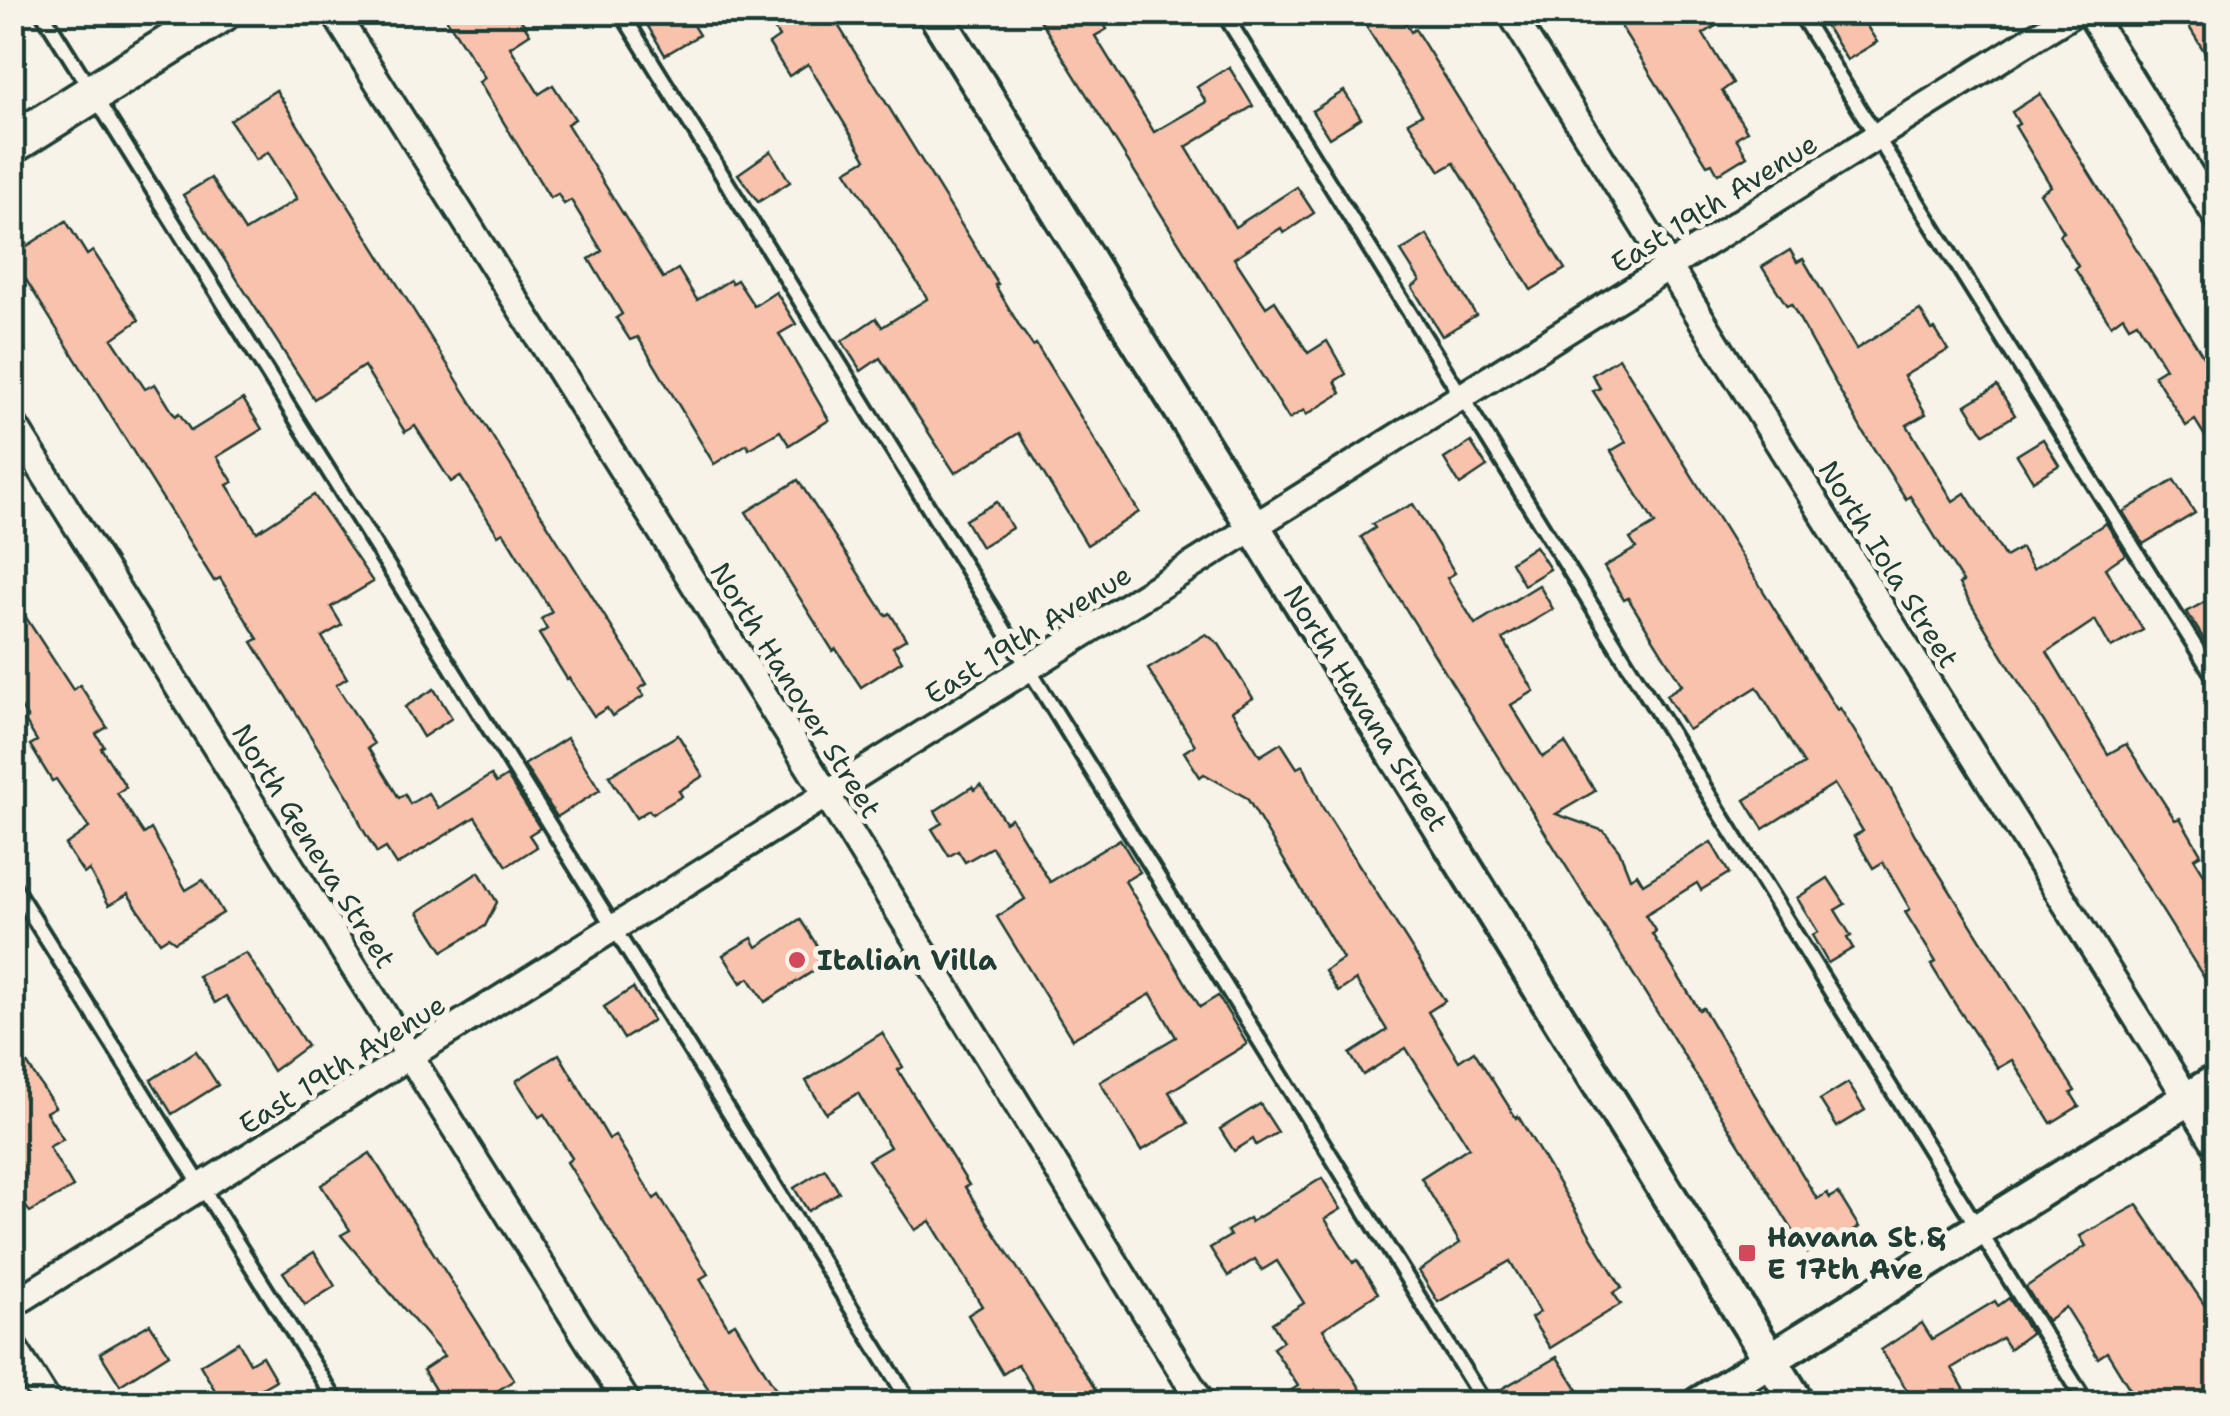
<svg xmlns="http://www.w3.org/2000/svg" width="2230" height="1416" viewBox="0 0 2230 1416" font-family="'Shantell Sans',sans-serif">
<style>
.building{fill:#f9c2ac;stroke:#1f3d34;stroke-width:2.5}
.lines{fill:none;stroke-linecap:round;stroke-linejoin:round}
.service-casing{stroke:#1f3d34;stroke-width:20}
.minor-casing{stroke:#1f3d34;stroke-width:32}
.tertiary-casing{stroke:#1f3d34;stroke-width:40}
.secondary-casing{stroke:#1f3d34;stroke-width:45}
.service{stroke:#f7f3e8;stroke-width:12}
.minor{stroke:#f7f3e8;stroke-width:25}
.tertiary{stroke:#f7f3e8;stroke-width:32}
.secondary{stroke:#f7f3e8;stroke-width:38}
.poi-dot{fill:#d1495b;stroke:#f7f3e8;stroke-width:4}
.labels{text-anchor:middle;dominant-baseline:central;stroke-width:10;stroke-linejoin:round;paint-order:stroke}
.street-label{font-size:28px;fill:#1f3d34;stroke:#f7f3e8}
.poi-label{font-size:28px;font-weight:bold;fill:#1f3d34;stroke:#f7f3e8;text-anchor:start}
</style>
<rect width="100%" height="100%" fill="#f7f3e8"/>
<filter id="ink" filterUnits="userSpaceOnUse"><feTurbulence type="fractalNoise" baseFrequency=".01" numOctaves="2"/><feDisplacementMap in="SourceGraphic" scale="20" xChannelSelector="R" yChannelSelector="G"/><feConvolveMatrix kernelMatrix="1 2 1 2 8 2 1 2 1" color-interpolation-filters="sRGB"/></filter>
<g filter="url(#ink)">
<g class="building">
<path d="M442,12H516L530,34L510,47L539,94L553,85L575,119L567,124L663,278L678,269L697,300L730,280L732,283L737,280L754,306L776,292L796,324L779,334L829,420L789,445L780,431L749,449L747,444L714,464L638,337L630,340L616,318L622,314L589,259L602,251L571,200L564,204L558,194L550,198L479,82L485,78Z"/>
<path d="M664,12H685L699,35L665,55L646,23Z"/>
<path d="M764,12H830L998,284L995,285L1020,327L1033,346L1036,344L1139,512L1087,545L1019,433L955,473L880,358L861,371L842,341L876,318L882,327L927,299L926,296L846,171L866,159L808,64L789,76L769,44L779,37Z"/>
<path d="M1035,12H1097L1107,29L1095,36L1154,132L1206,102L1197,87L1229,67L1253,106L1186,147L1235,227L1297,187L1314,213L1284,233L1281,228L1234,258L1266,307L1275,301L1308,353L1327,341L1346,374L1335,381L1341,393L1306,415L1304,410L1289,419Z"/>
<path d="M1357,12H1399L1411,32L1415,29L1565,269L1531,290L1454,163L1440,171L1408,122L1422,114Z"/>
<path d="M1612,12H1738L1703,34L1733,83L1722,91L1747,131L1736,138L1747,156L1718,174L1712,163L1707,165Z"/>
<path d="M1817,12H1858L1877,42L1847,60Z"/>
<path d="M2180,12H2218V73L2199,43Z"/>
<path d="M276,90L647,684L639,689L644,696L612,716L607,708L594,716L569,678L567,679L539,634L547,629L541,619L552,612L503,532L498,535L460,476L451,482L415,426L405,432L364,366L314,399L183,195L211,178L245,231L297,199L268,152L256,160L230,120Z"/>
<path d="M1344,91L1361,118L1329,138L1312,111Z"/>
<path d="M2040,94L2218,380V457L2195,420L2186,426L2154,375L2165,368L2137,322L2129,326L2123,316L2111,325L2075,269L2078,266L2059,235L2064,232L2040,193L2051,186L2015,126L2019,124L2012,112Z"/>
<path d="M771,151L790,182L758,202L738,174Z"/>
<path d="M66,221L87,255L93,251L139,320L112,339L145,389L155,384L175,416L179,413L191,431L243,399L262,429L217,457L233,482L227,485L257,532L314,495L373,582L331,607L342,625L322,637L347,678L336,685L374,744L368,748L399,798L405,794L410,804L428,793L438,808L491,775L496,783L507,776L540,828L529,835L537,847L507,866L475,817L397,865L386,848L377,853L362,828L351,801L252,642L258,639L220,578L214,581L13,259V255Z"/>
<path d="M1427,235L1476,315L1442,336L1412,287L1420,281L1401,251Z"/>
<path d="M1790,250L1797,262L1803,259L1856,349L1920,310L1932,330L1935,329L1948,350L1904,376L1926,414L1907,425L1953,501L1965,493L2005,557L2021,548L2033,569L2106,523L2126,554L2105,568L2143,630L2111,648L2095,620L2047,652L2108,754L2126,744L2175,820L2180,818L2201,854L2194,858L2218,897V1000L1987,631L1959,584L1963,582L1910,496L1906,499L1863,432L1791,304L1787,306L1762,267Z"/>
<path d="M1619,358L1837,710L1840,708L1890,788L1915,835L2075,1091L2071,1093L2079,1106L2051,1123L2012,1060L1998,1068L1955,1004L1931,965L1936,962L1905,912L1910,909L1883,862L1873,868L1854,836L1863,831L1834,784L1763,829L1745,800L1804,764L1757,687L1688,730L1666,695L1682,685L1628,598L1624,600L1604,567L1636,548L1630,539L1655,524L1611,451L1626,442L1593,391L1600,388L1592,375Z"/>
<path d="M1997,386L2015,415L1984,434L1966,405Z"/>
<path d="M2043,439L2059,465L2033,481L2017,455Z"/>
<path d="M1471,442L1487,467L1460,485L1444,459Z"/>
<path d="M798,480L886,616L890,613L906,639L893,647L902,661L861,687L836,649L833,651L746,512Z"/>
<path d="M2174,480L2195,513L2143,544L2123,512Z"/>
<path d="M997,502L1012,528L981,547L965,520Z"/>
<path d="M1413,504L1455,573L1447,578L1475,624L1539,585L1553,609L1503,639L1534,691L1511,705L1543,757L1565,743L1595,791L1556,814L1604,831L1619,850L1630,878L1637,874L1643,884L1711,842L1729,873L1701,890L1697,883L1645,915L1656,932L1652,934L1699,1010L1703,1008L1817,1199L1827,1193L1830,1198L1838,1193L1859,1227L1824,1249L1821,1244L1807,1253L1361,537L1375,528L1372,524Z"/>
<path d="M1535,546L1550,569L1524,585L1511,562Z"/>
<path d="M2218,594V662L2187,612Z"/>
<path d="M12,596L73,690L80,685L107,727L96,734L104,746L101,748L126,787L117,793L144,834L151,829L186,890L203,880L223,913L175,942L168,937L160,942L128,894L109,905L89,870L84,874L65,845L89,828L56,779L52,781L30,745L37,741L25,721L28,718L12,694Z"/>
<path d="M1206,634L1219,644L1253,698L1232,711L1260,756L1281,743L1297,768L1303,765L1323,808L1445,1001L1428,1012L1459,1061L1474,1051L1516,1118L1518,1116L1622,1288L1613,1293L1621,1304L1550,1348L1531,1318L1540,1312L1510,1261L1438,1302L1419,1271L1460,1243L1421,1178L1469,1147L1406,1048L1363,1075L1350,1054L1387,1030L1356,980L1338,992L1325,971L1343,959L1247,798L1204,774L1200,777L1184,752L1195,745L1148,669Z"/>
<path d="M434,689L452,718L423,737L405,707Z"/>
<path d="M678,735L703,776L679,791L682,796L652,814L649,810L636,818L609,776Z"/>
<path d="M567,738L600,790L557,817L524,765Z"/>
<path d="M981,785L1005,822L1011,818L1050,882L1120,839L1140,872L1125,881L1200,1007L1218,996L1247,1044L1169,1092L1188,1123L1141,1151L1100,1082L1176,1037L1151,994L1072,1039L997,917L1025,899L992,847L965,862L958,851L949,856L932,829L942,823L935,811L972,787L974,790Z"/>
<path d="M479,872L497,902L485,926L443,951L418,912Z"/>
<path d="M1828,878L1845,904L1835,910L1851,936L1847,938L1853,948L1828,963L1812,935L1818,932L1797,898Z"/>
<path d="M800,919L818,947L823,958L818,961L821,966L765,1002L749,978L741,983L723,955L752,938L757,947Z"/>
<path d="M246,953L307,1046L273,1071L226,996L215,1003L198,976Z"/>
<path d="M633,988L653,1020L624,1039L604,1007Z"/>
<path d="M882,1033L903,1067L898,1070L969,1185L965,1187L1105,1404H1042L1018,1364L1003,1374L968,1315L982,1306L930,1221L915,1230L868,1160L890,1147L858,1093L826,1113L806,1081Z"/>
<path d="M12,1040L55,1107L46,1112L63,1139L49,1147L73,1187L30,1212L12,1190Z"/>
<path d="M196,1051L218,1085L172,1114L151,1080Z"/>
<path d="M559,1054L609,1139L615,1135L654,1199L659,1195L708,1274L700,1279L728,1327L735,1323L785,1404H718L684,1351L567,1162L572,1158L544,1114L539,1117L516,1081Z"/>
<path d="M1848,1083L1865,1110L1837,1127L1820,1100Z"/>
<path d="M1260,1104L1278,1132L1256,1145L1253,1139L1234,1151L1220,1129Z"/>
<path d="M370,1153L514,1380L477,1404H444L423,1370L444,1356L341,1235L350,1230L321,1185Z"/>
<path d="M825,1169L839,1192L808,1211L794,1188Z"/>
<path d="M1322,1178L1341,1209L1325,1219L1353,1263L1357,1260L1378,1293L1323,1329L1370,1404H1270L1298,1386L1273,1348L1283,1341L1272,1323L1304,1303L1277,1261L1262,1270L1255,1259L1228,1276L1210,1248L1230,1236L1227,1231L1249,1218L1251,1222Z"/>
<path d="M2137,1205L2218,1325V1386L2190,1404H2139L2107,1352L2098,1358L2066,1307L2047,1321L2026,1287L2086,1246L2080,1236Z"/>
<path d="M314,1252L335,1286L305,1305L283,1272Z"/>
<path d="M2009,1298L2031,1333L2009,1349L2002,1338L1952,1368L1973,1404H1916L1881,1350L1922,1323L1932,1339L1995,1301L1998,1306Z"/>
<path d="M150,1324L169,1354L120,1385L100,1353Z"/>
<path d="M238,1342L250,1363L262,1356L276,1380L257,1391L264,1404H223L200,1365Z"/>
<path d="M1557,1357L1587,1404H1495L1491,1395Z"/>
</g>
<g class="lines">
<g class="service-casing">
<g id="service">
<path d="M42,12L911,1404"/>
<path d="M621,12L1485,1404"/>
<path d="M1223,12L2087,1404"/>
<path d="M1799,12L2218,683"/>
<path d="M12,884L338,1404"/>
</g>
</g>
<g class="minor-casing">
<g id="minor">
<path d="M334,12L827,795L1202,1404"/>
<path d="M1510,12L2218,1148"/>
<path d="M2089,12L2218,219"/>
<path d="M12,422L628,1404"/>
<path d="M12,1305L2075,12"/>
<path d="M12,1345L49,1404"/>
</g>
</g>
<g class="tertiary-casing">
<g id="tertiary">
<path d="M934,12L1798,1404"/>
<path d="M1699,1404L2218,1080"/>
</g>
</g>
<g class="secondary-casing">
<path id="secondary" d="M12,144L222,12"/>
</g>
<use href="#service" class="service"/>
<use href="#minor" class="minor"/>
<use href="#tertiary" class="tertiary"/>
<use href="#secondary" class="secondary"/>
</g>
</g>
<g class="poi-dot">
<circle cx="797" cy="960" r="10"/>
<rect x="1737" y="1243" width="20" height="20" rx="5"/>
</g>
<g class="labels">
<g class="street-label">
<text transform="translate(1714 203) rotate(-32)">East 19th Avenue</text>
<text transform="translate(1889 564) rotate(58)">North Iola Street</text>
<text transform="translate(1028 634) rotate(-32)">East 19th Avenue</text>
<text transform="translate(796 690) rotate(58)">North Hanover Street</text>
<text transform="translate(1366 708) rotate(58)">North Havana Street</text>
<text transform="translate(314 846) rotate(58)">North Geneva Street</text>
<text transform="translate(342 1064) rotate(-32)">East 19th Avenue</text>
</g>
<g class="poi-label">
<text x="817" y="960">Italian Villa</text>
<text x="1767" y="1237">Havana St &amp;<tspan x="1767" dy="32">E 17th Ave</tspan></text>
</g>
</g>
<rect width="2230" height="1416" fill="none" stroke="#f7f3e8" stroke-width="50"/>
<rect x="25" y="25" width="2180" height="1366" fill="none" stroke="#1f3d34" stroke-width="4" filter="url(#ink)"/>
</svg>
